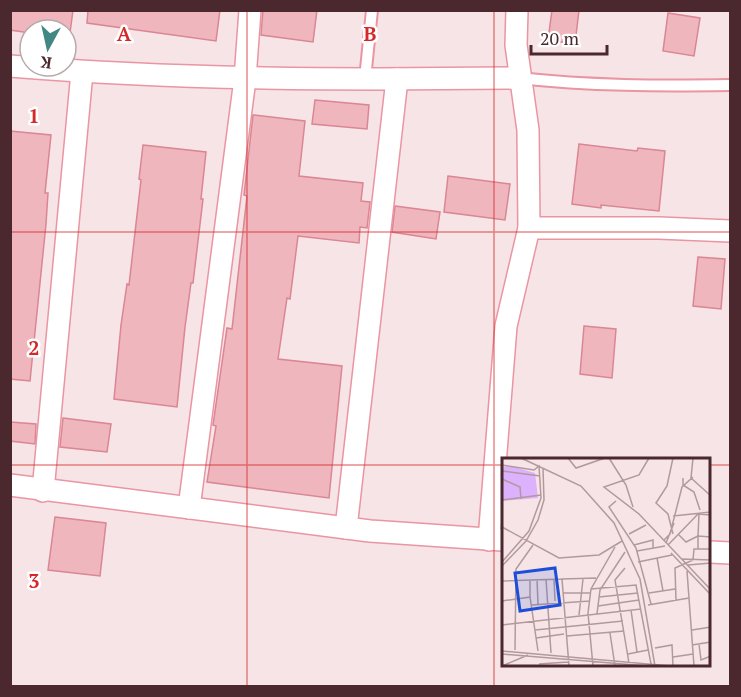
<svg xmlns="http://www.w3.org/2000/svg" width="741" height="697" viewBox="0 0 741 697" font-family="'PT Serif',serif">
<style>
.building{fill:#f0b6be;stroke:#da8693;stroke-width:1.5}
.lines{fill:none;stroke-linecap:round;stroke-linejoin:round}
.lane-casing{stroke:#ea95a2;stroke-width:14}
.street-casing{stroke:#ea95a2;stroke-width:24}
.lane{stroke:#fff;stroke-width:10}
.street{stroke:#fff;stroke-width:21}
.grid{fill:none;stroke:#d62828;stroke-width:1.5;stroke-opacity:0.55}
.inset-road{fill:none;stroke:#b2999c;stroke-width:1.5}
.view{fill:#1d4ed8;fill-opacity:0.15;stroke:#1d4ed8;stroke-width:3}
.inset-edge{fill:none;stroke:#4a282e;stroke-width:3}
.grid-label{font-size:20px;text-anchor:middle;font-weight:bold;fill:#d62828;stroke:#fff;stroke-width:5;stroke-linejoin:round;paint-order:stroke}
</style>
<rect width="100%" height="100%" fill="#f7e4e6"/>
<g class="building">
<path d="M10,10H73L70,33H66V30L30,28V33L10,30Z"/>
<path d="M88,10H220L216,41L87,23Z"/>
<path d="M263,10H317L313,42L261,35Z"/>
<path d="M552,10H579L575,44L548,40Z"/>
<path d="M668,13L700,18L694,56L663,51Z"/>
<path d="M315,100L369,105L367,129L312,124Z"/>
<path d="M253,115L305,121L299,176L363,183L361,201L370,202L367,228L360,227L359,243L298,236L290,299L287,298L278,359L342,366L329,498L207,482L216,426L213,425L227,328L232,329L247,196L244,195Z"/>
<path d="M10,131L51,135L45,193H48L46,224L30,381L10,379Z"/>
<path d="M579,144L637,151L638,148L665,151L659,211L601,205V208L572,204Z"/>
<path d="M143,145L206,152L201,199H203L193,283H191L185,327L177,407L114,399L121,325L127,284L129,285L141,180L139,179Z"/>
<path d="M448,176L510,184L505,220L444,212Z"/>
<path d="M395,206L440,212L436,239L392,232Z"/>
<path d="M698,257L725,259L721,309L693,306Z"/>
<path d="M584,326L616,329L612,378L580,374Z"/>
<path d="M63,418L111,424L107,452L60,447Z"/>
<path d="M10,422L36,424L35,444L10,441Z"/>
<path d="M55,517L106,523L100,576L48,570Z"/>
</g>
<g class="lines">
<g class="lane-casing">
<g id="lane">
<path d="M519,78C590,86 659,86 730,85"/>
<path d="M365,79L372,10"/>
</g>
</g>
<g class="street-casing">
<g id="street">
<path d="M517,10L516,45L528,130L529,228"/>
<path d="M10,66C180,80 349,80 519,78"/>
<path d="M10,485L370,531L502,540"/>
<path d="M43,491L82,72"/>
<path d="M189,508L245,79L250,10"/>
<path d="M346,528L397,79"/>
<path d="M489,540L506,326L529,228H659L730,231"/>
<path d="M710,552L730,553"/>
</g>
</g>
<use href="#lane" class="lane"/>
<use href="#street" class="street"/>
</g>
<path class="grid" d="M247,10V686M494,10V686M10,232H730M10,465H504M710,465H730"/>
<g transform="translate(502 458)">
<rect width="208" height="208" fill="#f7e4e6"/>
<path d="M9,8L33,15L36,40L0,43V9Z" fill="#dcb1fd"/>
<path class="inset-road" d="M19,0L79,28L112,65L138,121L153,208M66,0L74,10L103,0M107,0L124,27L131,49M147,0L137,17L102,29L137,56L209,132M171,0L165,28L154,45L166,56L171,76M191,0L189,20L209,38M0,7L32,12L37,8L39,40L27,73L0,104M0,13L38,18M181,20V27L192,34L198,52M0,21L18,29L19,41M0,42L39,37M114,43L107,49L134,90L149,146M171,58L209,54M0,69L57,100L97,97L120,83M127,76L144,67M176,76L184,84L196,78L197,56M162,82L168,76L180,29L191,19M164,85L172,65M132,87L151,82V90M166,87L196,56L209,57M196,91V78L209,79M135,93L163,88M169,95L209,137M155,100L161,133M180,101L209,102M136,104L170,97M186,107L209,105M0,108L24,83L36,62L42,42L41,10M123,110L113,122L127,205M185,113L192,208M35,121L36,146M44,121L49,195M52,121L53,143M0,123L60,121M89,131L134,127L149,206M61,135H89M147,135L173,131M28,139L36,193M97,139L136,135M174,142L173,110L191,102L192,91H209M0,143L28,139V122M30,147L88,143M146,147L187,140M96,148L137,142M129,152L135,194M95,156L98,132L123,94M77,157L81,121M0,167L139,151M33,172L121,163M190,172L209,169M108,175L113,208M65,178L122,173M34,180L62,176M197,186L199,202L209,198M190,187L209,184M153,190L170,187L171,208M13,192L14,111L31,87M0,193L168,208M0,196L145,208M126,196L146,192M171,199L191,196M37,206L66,204M0,208L26,197M67,208L60,121L94,120M91,208L86,155L89,131L113,89"/>
<path class="view" d="M53,110L58,147L18,153L13,115Z"/>
<rect width="208" height="208" class="inset-edge"/>
</g>
<g class="grid-label">
<text x="124" y="41">A</text>
<text x="370" y="41">B</text>
<text x="34" y="123">1</text>
<text x="34" y="355">2</text>
<text x="34" y="588">3</text>
</g>
<rect width="741" height="697" fill="none" stroke="#4a282e" stroke-width="24"/>
<g transform="translate(48 48) rotate(188)"><circle r="28" fill="#ffffff" stroke="#b7a9ab" stroke-width="1.5"/>
<path d="M0-4.5L10 22L0 15L-10 22Z" fill="#418884"/>
<text y="-9" font-size="16" font-weight="bold" text-anchor="middle" fill="#4a282e">K</text>
</g>
<path d="M531 45v9h76v-9" fill="none" stroke="#4a282e" stroke-width="3"/>
<text x="540" y="45" font-size="18" fill="#4a282e" stroke="#ffffff" stroke-width="4.5" paint-order="stroke">20 m</text>
</svg>
